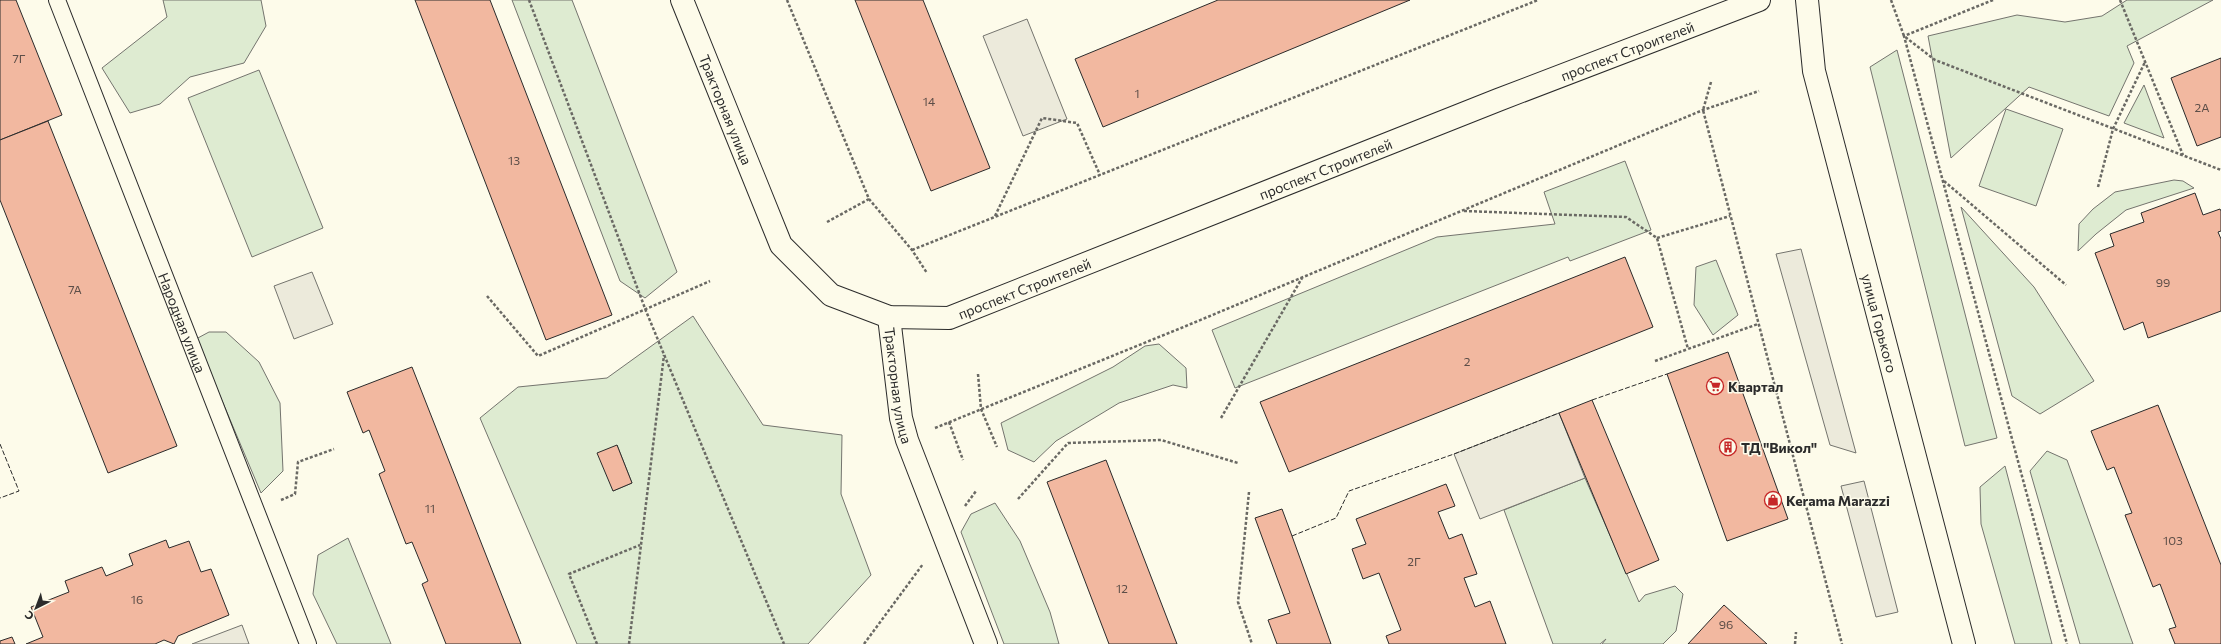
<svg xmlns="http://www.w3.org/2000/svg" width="2221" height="644" viewBox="0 0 2221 644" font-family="Commissioner,sans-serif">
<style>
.green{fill:#deebd1;stroke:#74746e;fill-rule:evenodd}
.parking{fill:#eceadb;stroke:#74746e}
.building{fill:#f2b8a0;stroke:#2b2b2b}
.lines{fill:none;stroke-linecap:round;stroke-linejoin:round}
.service-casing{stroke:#2b2b2b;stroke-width:18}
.minor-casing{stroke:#2b2b2b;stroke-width:24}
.secondary-casing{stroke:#2b2b2b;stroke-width:24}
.primary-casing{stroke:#2b2b2b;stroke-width:24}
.path{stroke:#6a6964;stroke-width:2.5;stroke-dasharray:3 2;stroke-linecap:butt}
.service{stroke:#fdfbea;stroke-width:16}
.minor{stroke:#fdfbea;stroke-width:22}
.secondary{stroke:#fdfbea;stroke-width:22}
.primary{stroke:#fdfbea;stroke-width:22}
.fence{stroke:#2b2b2b;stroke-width:1;stroke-dasharray:5 2;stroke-linecap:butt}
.labels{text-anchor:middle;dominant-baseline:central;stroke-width:3;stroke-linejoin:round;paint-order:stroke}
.number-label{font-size:12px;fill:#5d4e48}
.street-label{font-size:14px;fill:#2b2b2b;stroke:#fdfbea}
.poi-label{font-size:14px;font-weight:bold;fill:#2b2b2b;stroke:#fdfbea;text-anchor:start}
</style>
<rect width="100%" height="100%" fill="#fdfbea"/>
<g class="green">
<path d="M163,0H261L266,26L244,63L190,77L160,104L130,113L102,68L167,17Z"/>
<path d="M512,0H572L677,272L645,298L620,281Z"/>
<path d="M2127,0H2213L2127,46L2134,63L2109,116L2029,87L1951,158L1928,36L2017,15L2065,22L2102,16Z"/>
<path d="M1897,50L1997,438L1965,446L1870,67Z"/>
<path d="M259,70L323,228L252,257L188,98Z"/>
<path d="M2144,85L2164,138L2124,123Z"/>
<path d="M2006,109L2063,129L2036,206L1979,186Z"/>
<path d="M1625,161L1651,230L1570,261L1568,257L1235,388L1212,330L1437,237L1555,224L1544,192Z"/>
<path d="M2174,180L2183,181L2194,188L2126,210L2096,234L2078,251L2079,224L2093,209L2115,192Z"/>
<path d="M1961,207L2034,287L2094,381L2040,414L2012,396Z"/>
<path d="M1716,260L1738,315L1713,335L1694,305L1696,267Z"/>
<path d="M693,316L763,425L842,435L841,494L871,575L808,644H577L480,418L518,387L607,378ZM617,445L632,483L613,491Z"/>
<path d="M209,332H226L259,362L280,403L283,471L261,493L196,339Z"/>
<path d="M1159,344L1186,368L1187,388L1173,385L1119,403L1056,441L1034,462L1008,450L1001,423L1113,367L1145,346Z"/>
<path d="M2047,451L2067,460L2133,644H2080L2030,471Z"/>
<path d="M2005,466L2052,644H2015L1981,524L1980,487Z"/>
<path d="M1585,478L1639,602L1645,595L1675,586L1683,594L1676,631L1663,644H1602L1606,639L1600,644H1553L1504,510Z"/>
<path d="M995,503L1020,541L1050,612L1059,644H1004L961,532L971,514Z"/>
<path d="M348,538L391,644H337L313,594L318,555Z"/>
</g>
<g class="parking">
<path d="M1027,19L1067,119L1023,136L983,36Z"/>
<path d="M1801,249L1856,453L1830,445L1776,254Z"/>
<path d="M312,272L333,324L294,339L274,286Z"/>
<path d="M1559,413L1585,478L1480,519L1454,454Z"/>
<path d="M1864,481L1898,612L1876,617L1841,486Z"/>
<path d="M242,625L249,644H192Z"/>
</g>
<g class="building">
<path d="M0,0H16L62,115L0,140Z"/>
<path d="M415,0H490L612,315L546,340Z"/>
<path d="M855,0H923L990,168L931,191Z"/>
<path d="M1218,0H1410L1103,127L1075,59Z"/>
<path d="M2221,58V137L2197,146L2171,78Z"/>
<path d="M48,121L177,446L108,473L0,200V140Z"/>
<path d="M2195,193L2203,215L2220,209L2221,211V231L2218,232L2221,239V311L2148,338L2143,322L2124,330L2095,253L2114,246L2110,234L2144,222L2141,213Z"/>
<path d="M1625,257L1653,327L1289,472L1260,402Z"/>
<path d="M1728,352L1788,519L1727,541L1667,374Z"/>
<path d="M412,367L521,644H446L422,584L428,581L412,542L406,544L379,474L385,471L369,430L363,433L347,392Z"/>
<path d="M1592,400L1659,560L1626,574L1559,413Z"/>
<path d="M2158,405L2221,565V644H2175L2169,629L2176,627L2160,584L2153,587L2125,515L2132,513L2114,467L2107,470L2091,431Z"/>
<path d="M617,445L632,483L613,491L597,453Z"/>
<path d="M1106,460L1177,644H1109L1072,547L1047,482Z"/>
<path d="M1446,484L1455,506L1438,512L1449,539L1462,534L1477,574L1464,578L1475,607L1490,601L1506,644H1389L1386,636L1401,630L1379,573L1363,579L1352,549L1366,544L1356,519Z"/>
<path d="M1282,509L1292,536L1331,644H1277L1268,620L1290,613L1255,518Z"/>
<path d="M166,540L169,548L189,541L201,572L211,569L229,615L178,636L174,644L164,640L155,644H26L43,637L31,607L69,592L65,581L102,567L106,576L133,565L129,554Z"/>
<path d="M1724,605L1767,644H1688Z"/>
<path d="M12,637L15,644H0V641Z"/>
</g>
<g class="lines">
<g class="service-casing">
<g id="service">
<path id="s1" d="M57,0L308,644"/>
</g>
</g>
<g class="minor-casing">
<g id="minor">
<path id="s2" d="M889,317L901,418L907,440L986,644"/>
</g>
</g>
<g class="secondary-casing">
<g id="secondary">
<path id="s3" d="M682,0L781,245L831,295L889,317L949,318L1498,100L1759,0"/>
</g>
</g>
<g class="primary-casing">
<g id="primary">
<path id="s4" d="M1807,0L1814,71L1964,644"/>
</g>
</g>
<g class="path">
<path d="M529,0L646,311L784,644"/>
<path d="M787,0L869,199L912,250L927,273"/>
<path d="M1891,0L1904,36L1935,60L2221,170"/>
<path d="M1993,0L1904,36L2067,644"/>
<path d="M2120,0L2183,155"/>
<path d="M1711,82L1703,110L1842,644"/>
<path d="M1944,181L2066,285"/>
<path d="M2098,187L2113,129L2145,62"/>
<path d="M1464,211L1626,217L1657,238L1688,349L1758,324"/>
<path d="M995,216L1042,118L1077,123L1100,175"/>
<path d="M827,222L869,199"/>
<path d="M1657,238L1730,216"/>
<path d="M912,250L1538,0"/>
<path d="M487,296L538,356L710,281"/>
<path d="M1655,361L1688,349"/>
<path d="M978,374L981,409L997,447"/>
<path d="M1221,418L1302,278"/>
<path d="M949,422L963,460"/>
<path d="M935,428L1186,326L1703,110L1759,91"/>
<path d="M1249,492L1238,602L1252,644"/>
<path d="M1018,499L1068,443L1161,440L1238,463"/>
<path d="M281,500L295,494L298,462L334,449"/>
<path d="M965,506L976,491"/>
<path d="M597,644L569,574L640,545"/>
<path d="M629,644L664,355"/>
<path d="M864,644L923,564"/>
<path d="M1795,644L1796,632"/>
</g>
<use href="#service" class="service"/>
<use href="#minor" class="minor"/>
<use href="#secondary" class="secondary"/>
<use href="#primary" class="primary"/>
<g class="fence">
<path d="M1592,400L1667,374"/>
<path d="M0,444L19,491L0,498"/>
<path d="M1292,536L1336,518L1349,491L1454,454L1559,413"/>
</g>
</g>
<defs>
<g id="supermarket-ring" transform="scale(0.9)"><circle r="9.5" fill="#fdfbea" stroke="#c62828" stroke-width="1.5"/><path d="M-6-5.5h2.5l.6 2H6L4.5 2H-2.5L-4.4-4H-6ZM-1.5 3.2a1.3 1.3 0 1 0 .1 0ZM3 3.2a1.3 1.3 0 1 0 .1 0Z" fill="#c62828"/></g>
<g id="building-ring" transform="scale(0.9)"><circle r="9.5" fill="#fdfbea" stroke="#c62828" stroke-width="1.5"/><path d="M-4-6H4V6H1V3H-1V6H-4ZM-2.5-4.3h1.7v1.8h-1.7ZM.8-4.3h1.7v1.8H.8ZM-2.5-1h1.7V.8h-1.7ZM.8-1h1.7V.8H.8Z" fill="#c62828"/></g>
<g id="shop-ring" transform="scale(0.9)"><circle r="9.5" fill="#fdfbea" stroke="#c62828" stroke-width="1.5"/><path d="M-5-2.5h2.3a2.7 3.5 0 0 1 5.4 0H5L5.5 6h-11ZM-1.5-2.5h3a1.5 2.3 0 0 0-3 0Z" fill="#c62828"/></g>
</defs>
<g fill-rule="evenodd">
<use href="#supermarket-ring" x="1715" y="386"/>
<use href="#building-ring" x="1728" y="447"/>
<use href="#shop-ring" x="1773" y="500"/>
</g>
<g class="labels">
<g class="number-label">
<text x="19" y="58">7Г</text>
<text x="1137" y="93">1</text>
<text x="929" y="101">14</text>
<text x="2202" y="107">2А</text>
<text x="514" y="160">13</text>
<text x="2163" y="282">99</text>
<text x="75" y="289">7А</text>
<text x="1467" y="361">2</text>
<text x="430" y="508">11</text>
<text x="2173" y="540">103</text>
<text x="1414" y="561">2Г</text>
<text x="1122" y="588">12</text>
<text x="137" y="599">16</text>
<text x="1726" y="624">96</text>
</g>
<g class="street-label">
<text stroke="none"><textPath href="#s3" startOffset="1186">проспект Строителей</textPath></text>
<text stroke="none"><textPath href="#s3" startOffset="118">Тракторная улица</textPath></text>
<text stroke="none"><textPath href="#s3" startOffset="862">проспект Строителей</textPath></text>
<text stroke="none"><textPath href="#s3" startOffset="538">проспект Строителей</textPath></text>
<text stroke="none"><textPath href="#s1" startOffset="346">Народная улица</textPath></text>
<text stroke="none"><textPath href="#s4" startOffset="332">улица Горького</textPath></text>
<text stroke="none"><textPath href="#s2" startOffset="69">Тракторная улица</textPath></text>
</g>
<g class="poi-label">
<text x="1728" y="386">Квартал</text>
<text x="1741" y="447">ТД "Викол"</text>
<text x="1786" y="500">Kerama Marazzi</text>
</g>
</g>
<g transform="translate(36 608) rotate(222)" stroke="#fdfbea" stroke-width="3" paint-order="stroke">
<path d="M0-3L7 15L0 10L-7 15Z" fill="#2b2b2b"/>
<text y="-6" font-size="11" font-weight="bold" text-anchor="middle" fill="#2b2b2b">С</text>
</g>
</svg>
